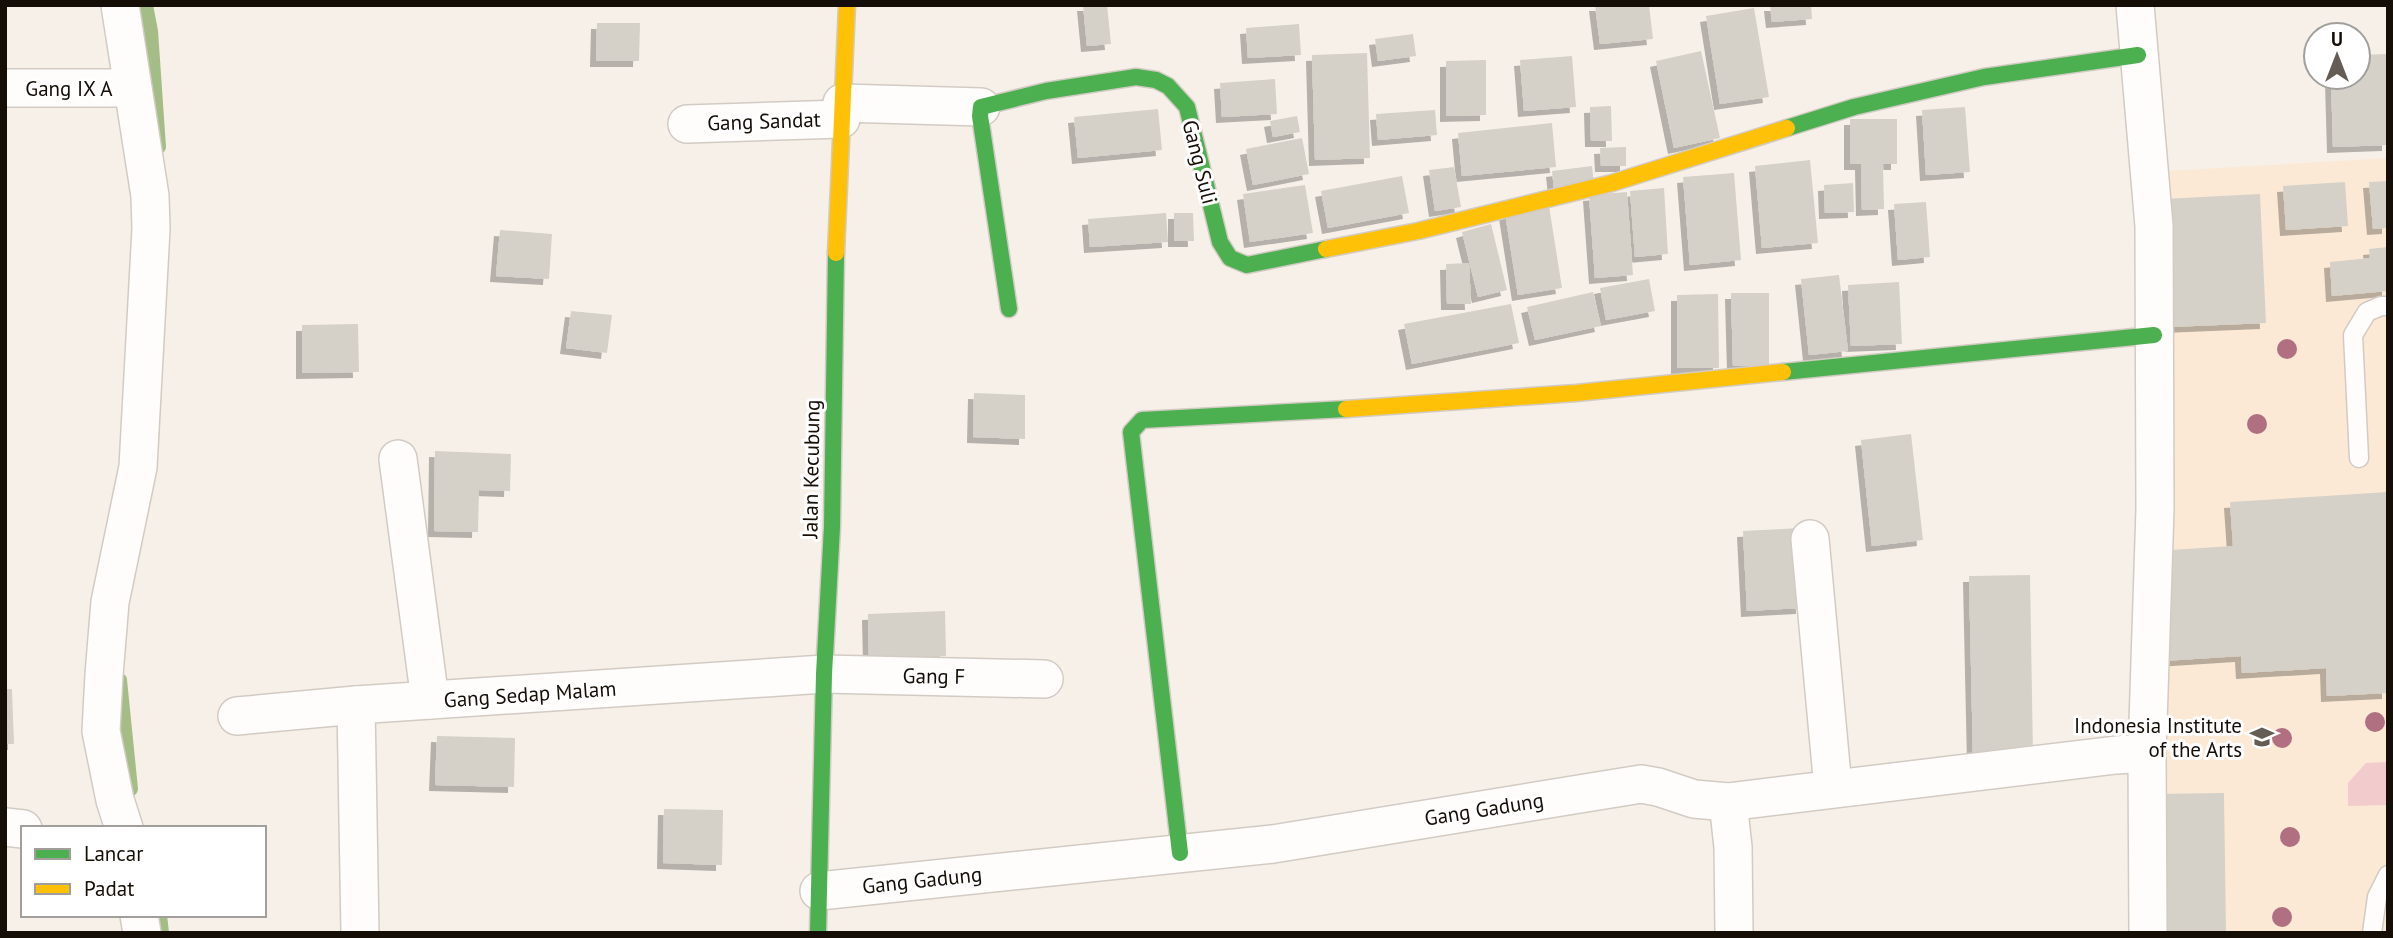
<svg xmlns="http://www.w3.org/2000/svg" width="2393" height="938" viewBox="0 0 2393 938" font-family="'PT Sans',sans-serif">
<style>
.built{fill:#fbe9d5}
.green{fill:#f2cbcc}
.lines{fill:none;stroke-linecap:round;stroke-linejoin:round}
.stream{stroke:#a4bd86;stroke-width:14}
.building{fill:#d5d1c8;filter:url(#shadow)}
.lane-casing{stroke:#d2cbc3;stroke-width:21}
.street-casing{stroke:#d2cbc3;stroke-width:40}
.fast-casing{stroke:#d2cbc3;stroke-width:19}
.slow-casing{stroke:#d2cbc3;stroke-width:19}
.lane{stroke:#fefdfc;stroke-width:18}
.street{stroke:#fefdfc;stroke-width:37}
.fast{stroke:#4caf50;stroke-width:16}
.slow{stroke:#ffc107;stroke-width:16}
.tree{fill:#b07081}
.labels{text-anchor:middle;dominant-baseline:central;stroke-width:6;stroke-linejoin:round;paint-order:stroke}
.street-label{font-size:21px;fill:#150e06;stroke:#fff}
.poi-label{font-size:21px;fill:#150e06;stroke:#fff;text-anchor:end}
</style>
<defs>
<filter id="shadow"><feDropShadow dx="-6" dy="6" stdDeviation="0" flood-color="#0004"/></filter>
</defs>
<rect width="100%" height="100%" fill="#f7f0e8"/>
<path class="built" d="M2388,158V933H2134L2150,172Z"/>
<path class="green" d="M2388,762V805L2348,806V783L2366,763Z"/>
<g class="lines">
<g class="stream">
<path d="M146,5L151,31L159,147"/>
<path d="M120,680L131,789"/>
<path d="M160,915L162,933"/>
</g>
</g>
<g class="building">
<path d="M1083,5H1107L1111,44L1087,46Z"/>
<path d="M1595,5H1649L1653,39L1600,44Z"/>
<path d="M1770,5H1811L1812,19L1772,22Z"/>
<path d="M1754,8L1769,97L1720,104L1706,16Z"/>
<path d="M597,23H640L639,61H596Z"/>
<path d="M1299,24L1301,55L1248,58L1246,28Z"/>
<path d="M1413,34L1416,56L1378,61L1375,39Z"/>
<path d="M1701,51L1720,138L1674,148L1656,61Z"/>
<path d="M1367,53L1370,158L1315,160L1312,55Z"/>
<path d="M2388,54V145L2333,147L2331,77H2358V55Z"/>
<path d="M1572,56L1576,107L1524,111L1520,60Z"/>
<path d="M1486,60V115L1446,116V61Z"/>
<path d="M1275,79L1277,114L1222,117L1220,83Z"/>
<path d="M1611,106L1612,141H1591L1590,107Z"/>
<path d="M1965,107L1970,172L1926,175L1922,110Z"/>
<path d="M1158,109L1162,150L1078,158L1074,117Z"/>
<path d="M1435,110L1437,135L1378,140L1376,114Z"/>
<path d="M1297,116L1300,132L1273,137L1270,121Z"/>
<path d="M1850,119H1897V164H1883L1884,209L1862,210L1861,164H1850Z"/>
<path d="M1552,123L1556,167L1462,176L1458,133Z"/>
<path d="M1302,138L1309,174L1253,185L1246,149Z"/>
<path d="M1626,147V166H1601L1600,148Z"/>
<path d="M1810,160L1818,243L1762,248L1755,166Z"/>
<path d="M1592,166L1594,185L1554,189L1552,171Z"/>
<path d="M1454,167L1461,207L1435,211L1429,170Z"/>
<path d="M1734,173L1741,260L1690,265L1683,177Z"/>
<path d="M1402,176L1409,213L1328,228L1321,191Z"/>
<path d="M2388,181V228L2373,229L2369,182Z"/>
<path d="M2345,182L2348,226L2286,230L2283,186Z"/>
<path d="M1853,183L1854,212L1825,213L1824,185Z"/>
<path d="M1305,185L1313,233L1250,242L1243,194Z"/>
<path d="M1664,188L1668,254L1635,257L1630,191Z"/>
<path d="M1627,192L1633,275L1595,278L1589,195Z"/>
<path d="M2260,194L2266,323L2170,327L2163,199Z"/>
<path d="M1926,202L1930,257L1898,260L1894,204Z"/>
<path d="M1549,206L1562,288L1518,295L1505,213Z"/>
<path d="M1166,213L1168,242L1090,247L1088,219Z"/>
<path d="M1174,213H1193L1194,241H1174Z"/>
<path d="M1491,224L1507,290L1478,297L1462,232Z"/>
<path d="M500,230L552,234L549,279L496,276Z"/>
<path d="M2388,247V291L2332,296L2330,262L2370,258L2369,249Z"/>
<path d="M1469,263L1471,304H1447L1446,264Z"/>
<path d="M1839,275L1848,351L1809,355L1801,279Z"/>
<path d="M1649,279L1655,311L1606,320L1600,288Z"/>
<path d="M1899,282L1902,344L1851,346L1848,285Z"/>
<path d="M1593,292L1601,326L1535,340L1527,307Z"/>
<path d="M1731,293H1769V365L1733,366Z"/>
<path d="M1718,294L1719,368H1677V295Z"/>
<path d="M1511,304L1519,343L1412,364L1404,324Z"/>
<path d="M571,311L612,315L607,353L566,348Z"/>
<path d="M358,324L359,372L302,373V325Z"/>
<path d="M974,393L1025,395V439L973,437Z"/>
<path d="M1911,434L1923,540L1872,546L1861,440Z"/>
<path d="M435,451L511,454L510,491L479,490L478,532L434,531Z"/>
<path d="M2388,492V693L2327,696L2326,668L2242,673L2241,656L2163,661L2155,551L2233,546L2230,502Z"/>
<path d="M1799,528L1802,608L1747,611L1743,531Z"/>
<path d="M2030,575L2033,756L1973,758L1969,576Z"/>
<path d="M945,611L946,656L869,658L868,614Z"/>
<path d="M5,689H12L14,744H5Z"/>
<path d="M437,736L515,738L514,787L435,785Z"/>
<path d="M2224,793L2226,933H2153L2152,794Z"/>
<path d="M664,809L723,810L722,865L663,863Z"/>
</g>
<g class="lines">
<g class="lane-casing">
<g id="lane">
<path d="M2359,458L2353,335L2367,312L2381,306H2388"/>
<path d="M2372,933L2377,897L2388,875"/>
</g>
</g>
<g class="street-casing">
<g id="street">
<path d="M120,5L150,196L151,229L138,467L110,602L104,675L101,731L115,800L124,828"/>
<path d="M2135,5L2154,226L2155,509L2147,753L2148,933"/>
<path d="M5,88H132"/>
<path d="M842,103L981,107"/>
<path d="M687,124L841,119"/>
<path d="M398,459L430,700"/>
<path d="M1810,539L1833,788"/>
<path d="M356,705L360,933"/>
<path d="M237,716L356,705L824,674L1044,679"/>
<path d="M1728,802L1733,847L1734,933"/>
<path d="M5,827L23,829"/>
<path d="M819,891L1273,844L1641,784L1658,787L1694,799L1728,802L2116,755L2147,753"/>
<path d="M139,915L142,933"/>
</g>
</g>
<g class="fast-casing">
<g id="fast">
<path d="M1787,128L1854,107L1984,77L2138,55"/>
<path d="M1009,309L980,116L981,107L1046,91L1136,77L1156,80L1168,86L1187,107L1220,242L1230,258L1247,265L1326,249"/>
<path d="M1783,372L2154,335"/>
<path d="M1180,853L1131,432L1142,420L1346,409"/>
<path d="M818,933L824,674L832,527L836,253"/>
</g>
</g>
<g class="slow-casing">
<g id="slow">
<path d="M1326,249L1418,231L1612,183L1787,128"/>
<path d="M836,253L847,5"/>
<path d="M1346,409L1576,393L1783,372"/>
</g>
</g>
<use href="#lane" class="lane"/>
<use href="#street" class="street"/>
<use href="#fast" class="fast"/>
<use href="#slow" class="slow"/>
</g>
<g class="tree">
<circle cx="2287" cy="349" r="10"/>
<circle cx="2257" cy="424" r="10"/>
<circle cx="2375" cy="722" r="10"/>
<circle cx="2282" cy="738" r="10"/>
<circle cx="2290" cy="837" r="10"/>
<circle cx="2282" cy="917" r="10"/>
</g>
<defs>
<g id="university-bare" transform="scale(1.89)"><path d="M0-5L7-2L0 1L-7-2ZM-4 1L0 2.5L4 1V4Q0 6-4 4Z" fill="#645d55" stroke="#fff" stroke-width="2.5" paint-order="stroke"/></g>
</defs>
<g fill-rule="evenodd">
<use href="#university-bare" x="2262" y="737"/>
</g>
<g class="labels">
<g class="street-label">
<text x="69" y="88">Gang IX A</text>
<text transform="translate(764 121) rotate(-2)">Gang Sandat</text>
<text transform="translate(1200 162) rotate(76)">Gang Suli</text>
<text transform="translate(811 469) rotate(-89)">Jalan Kecubung</text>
<text transform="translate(934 676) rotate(1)">Gang F</text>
<text transform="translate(530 694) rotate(-4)">Gang Sedap Malam</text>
<text transform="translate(1484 809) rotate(-9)">Gang Gadung</text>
<text transform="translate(922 880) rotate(-6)">Gang Gadung</text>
</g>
<g class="poi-label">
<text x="2242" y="725">Indonesia Institute<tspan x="2242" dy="24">of the Arts</tspan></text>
</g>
</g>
<rect width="2393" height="938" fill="none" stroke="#150e06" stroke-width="14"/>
<rect x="21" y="826" width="245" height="91" fill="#ffffff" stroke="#a19f9b" stroke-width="2"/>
<rect x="35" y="849" width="35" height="10" fill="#4caf50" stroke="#a19f9b" stroke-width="2"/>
<text x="84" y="861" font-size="21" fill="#150e06">Lancar</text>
<rect x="35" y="884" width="35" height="10" fill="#ffc107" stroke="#a19f9b" stroke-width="2"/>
<text x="84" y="896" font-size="21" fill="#150e06">Padat</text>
<g transform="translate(2337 56)"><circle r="33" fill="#ffffff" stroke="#a19f9b" stroke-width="2"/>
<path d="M0-5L12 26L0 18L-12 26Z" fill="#645d55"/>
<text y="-10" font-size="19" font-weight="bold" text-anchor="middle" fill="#150e06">U</text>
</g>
</svg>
